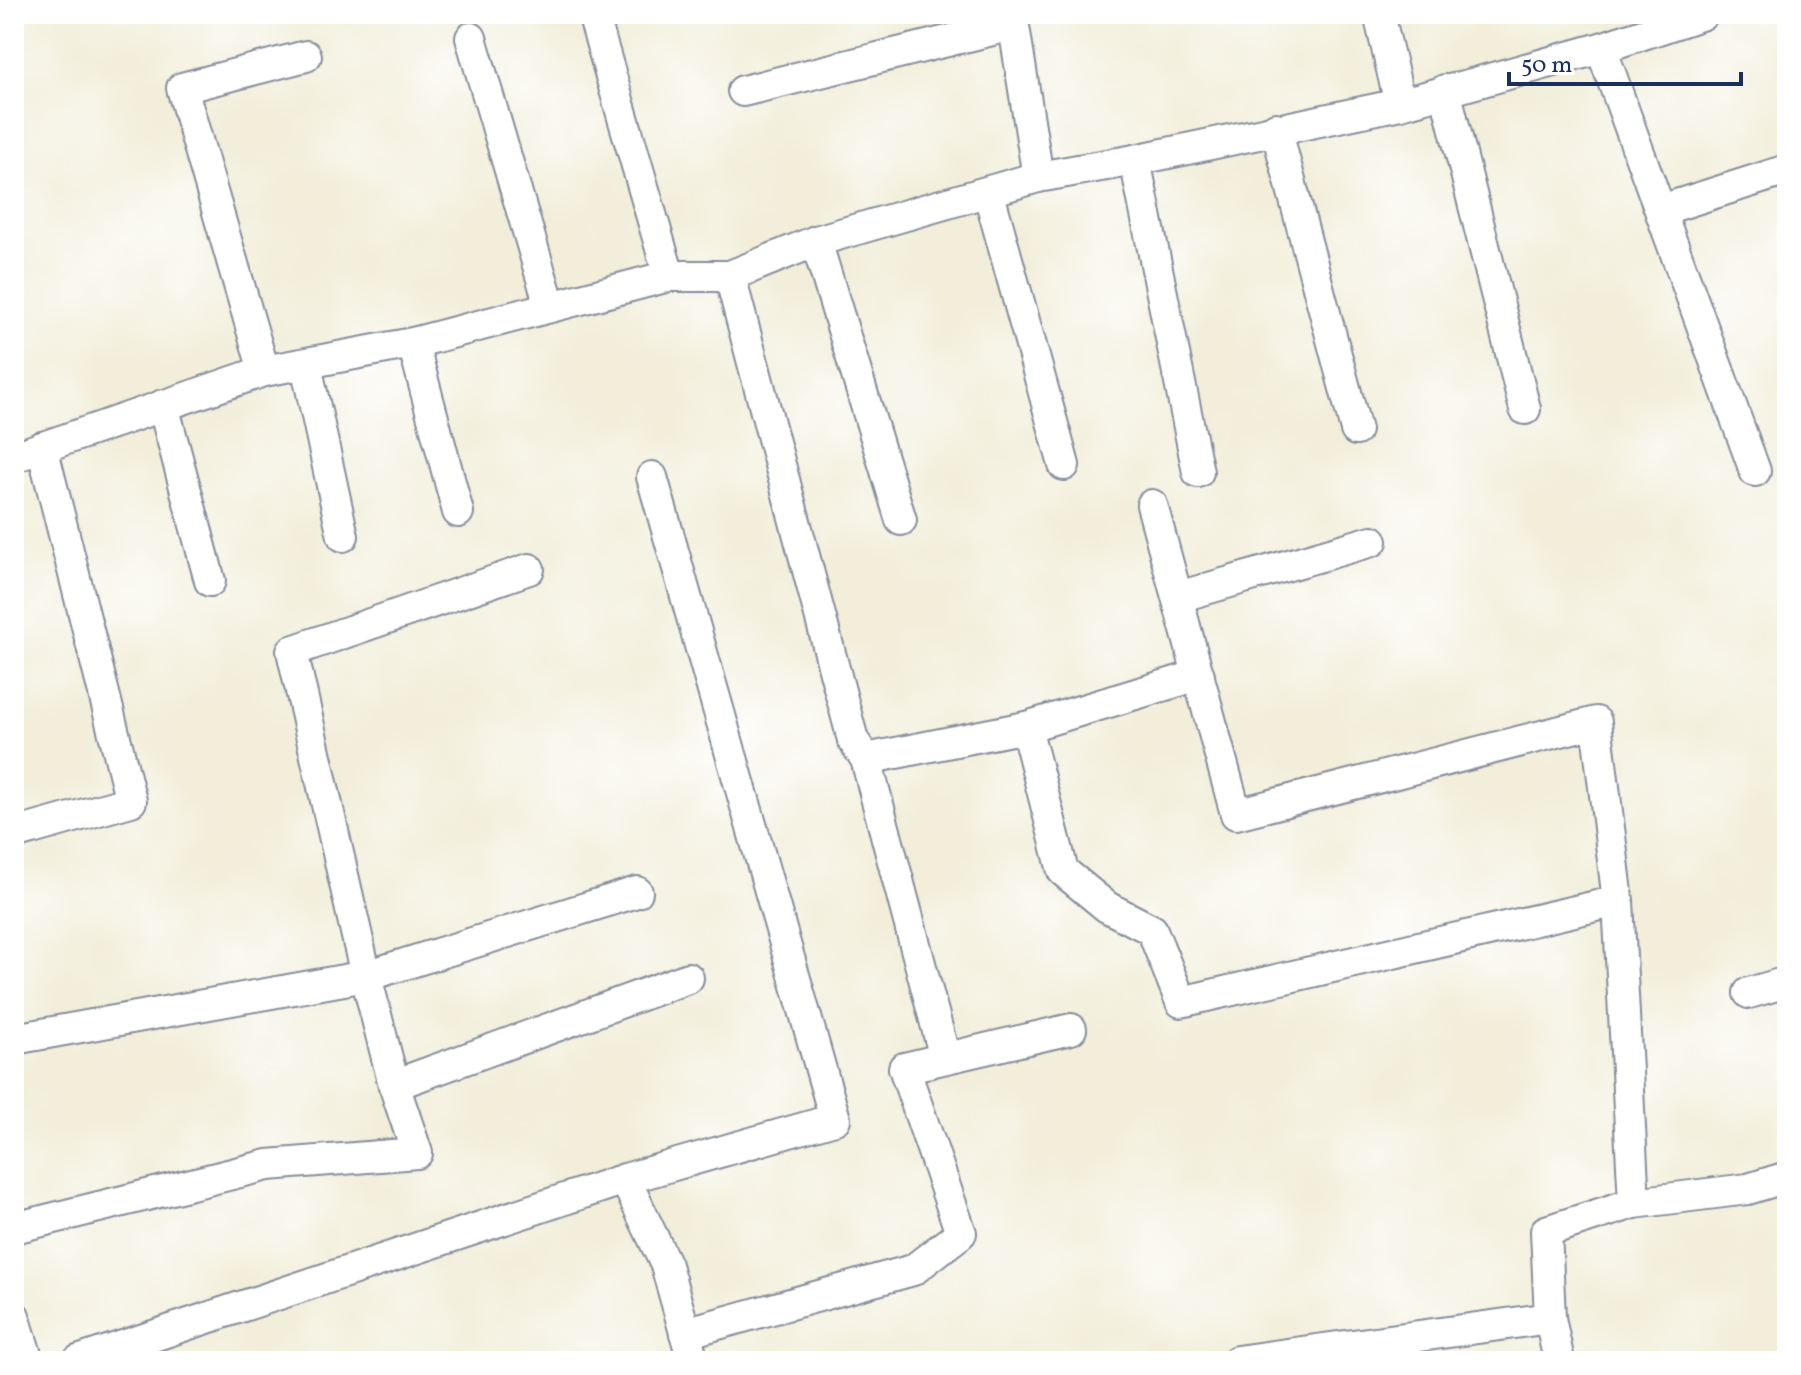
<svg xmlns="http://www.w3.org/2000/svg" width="1801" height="1375" viewBox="0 0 1801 1375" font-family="Vollkorn,serif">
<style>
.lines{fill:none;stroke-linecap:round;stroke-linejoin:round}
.minor-casing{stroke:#868e9c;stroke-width:34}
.minor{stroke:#fff;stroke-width:30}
</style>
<rect width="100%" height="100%" fill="#fff"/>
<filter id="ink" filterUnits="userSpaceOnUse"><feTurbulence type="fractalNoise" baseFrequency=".0125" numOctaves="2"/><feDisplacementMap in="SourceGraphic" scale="16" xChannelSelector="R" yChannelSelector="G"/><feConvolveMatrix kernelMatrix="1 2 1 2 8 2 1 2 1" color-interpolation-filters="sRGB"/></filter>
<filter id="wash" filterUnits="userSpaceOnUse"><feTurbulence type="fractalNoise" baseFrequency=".006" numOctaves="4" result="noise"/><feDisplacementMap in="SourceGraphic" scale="32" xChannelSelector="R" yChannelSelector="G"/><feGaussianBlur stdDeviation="1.8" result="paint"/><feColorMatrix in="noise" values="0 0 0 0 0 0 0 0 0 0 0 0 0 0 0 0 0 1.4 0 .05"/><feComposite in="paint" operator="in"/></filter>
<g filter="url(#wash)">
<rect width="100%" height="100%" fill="#f2eeda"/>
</g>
<g filter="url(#ink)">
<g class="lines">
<g class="minor-casing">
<g id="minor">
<path d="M593,14L669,276"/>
<path d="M1012,14L1038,177"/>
<path d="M1379,14L1400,104"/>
<path d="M471,38L550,306"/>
<path d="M1601,48L1755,471"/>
<path d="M1445,90L1525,409"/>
<path d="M743,91L1013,25"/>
<path d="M1276,128L1356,430"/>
<path d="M1135,160L1198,472"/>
<path d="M989,194L1064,465"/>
<path d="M1661,210L1787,170"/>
<path d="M816,241L901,520"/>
<path d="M730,276L853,740L866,759L1026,727L1063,871L1107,907L1152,930L1181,1002L1618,901L1634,1203L1748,1189L1787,1177"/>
<path d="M413,343L458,512"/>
<path d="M306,365L343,536"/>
<path d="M264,371L182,88L306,56"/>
<path d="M163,405L210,581"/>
<path d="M14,457L264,371L413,343L669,276H730L816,241L1038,177L1135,160L1400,104L1601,48L1703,14"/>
<path d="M1152,505L1236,814L1596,722L1618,901"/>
<path d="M1178,597L1372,541"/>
<path d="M1026,727L1199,675"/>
<path d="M866,759L945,1058"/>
<path d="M14,834L131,801L42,447"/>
<path d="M1749,993L1787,982"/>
<path d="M14,1039L366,976L292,651L529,569"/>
<path d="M394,1085L688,978"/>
<path d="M625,1179L666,1265L693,1361"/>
<path d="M14,1228L268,1165L417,1153L394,1085L366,976L637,892"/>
<path d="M14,1316L28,1361"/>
<path d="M1550,1318L1559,1361"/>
<path d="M685,1333L913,1270L961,1233L904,1068L1071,1029"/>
<path d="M78,1361L625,1179L835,1119L652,477"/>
<path d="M1237,1361L1550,1318L1546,1231L1634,1203"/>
</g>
</g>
<use href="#minor" class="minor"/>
</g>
</g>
<rect width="1801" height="1375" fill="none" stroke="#fff" stroke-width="48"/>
<path d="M1509 72v12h232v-12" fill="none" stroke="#1b2f5e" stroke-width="4"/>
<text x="1521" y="72" font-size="24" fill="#1b2f5e" stroke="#ffffff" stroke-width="6" paint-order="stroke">50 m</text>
</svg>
